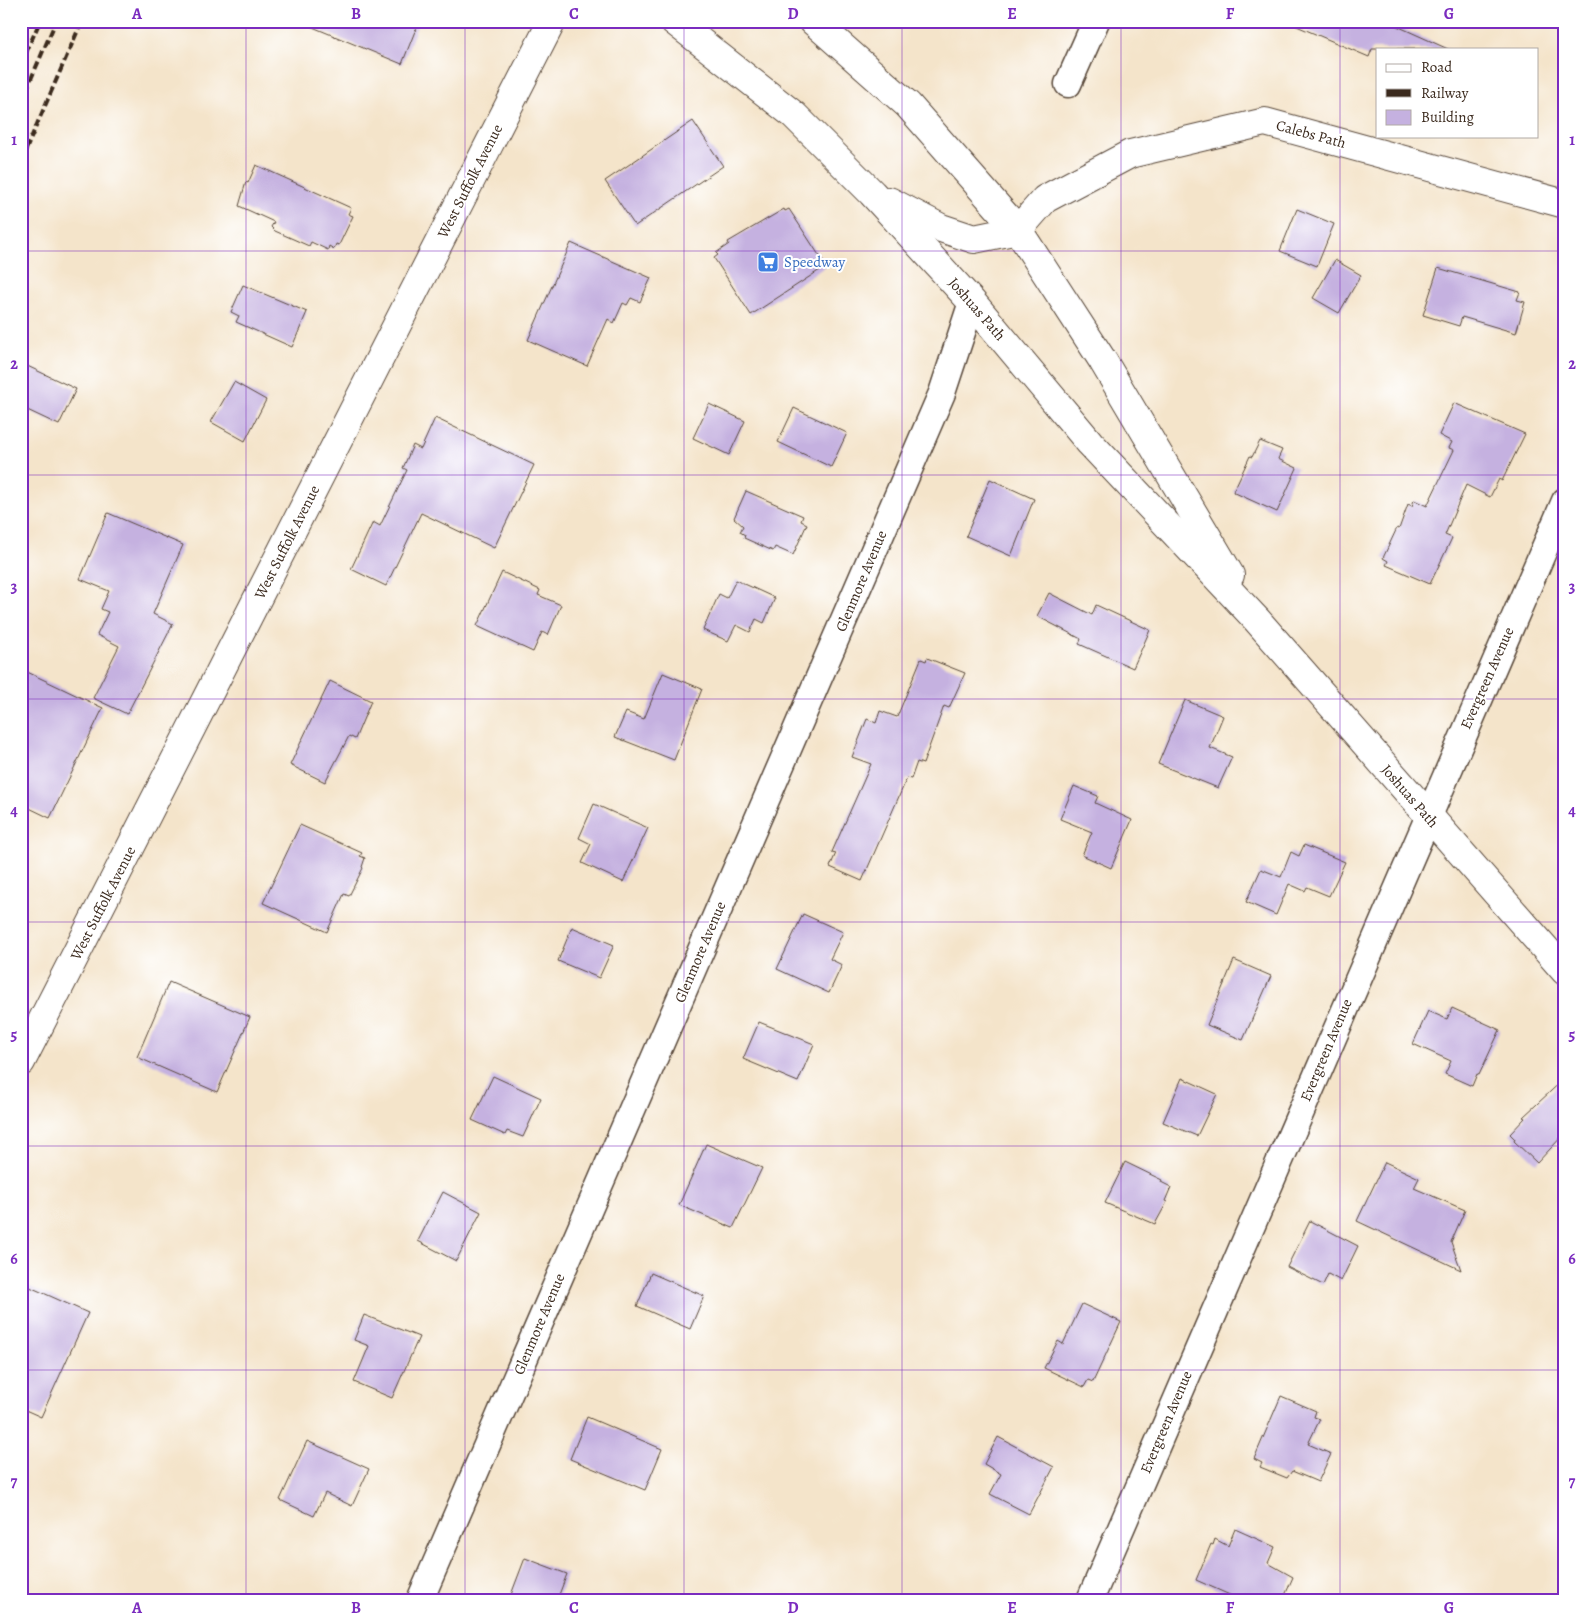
<svg xmlns="http://www.w3.org/2000/svg" width="1586" height="1621" viewBox="0 0 1586 1621" font-family="Alegreya,serif">
<style>
.building{fill:#c5b1e0}
.lines{fill:none;stroke-linecap:round;stroke-linejoin:round}
.street-casing{stroke:#574638;stroke-width:29}
.secondary-casing{stroke:#574638;stroke-width:30}
.primary-casing{stroke:#574638;stroke-width:30}
.street{stroke:#fff;stroke-width:26}
.secondary{stroke:#fff;stroke-width:28}
.primary{stroke:#fff;stroke-width:28}
.rail{stroke:#3b2a1e;stroke-width:4;stroke-dasharray:8 4;stroke-linecap:butt}
.grid{fill:none;stroke:#7b2cbf;stroke-width:1;stroke-opacity:0.55}
.labels{text-anchor:middle;dominant-baseline:central;stroke-width:4;stroke-linejoin:round;paint-order:stroke}
.street-label{font-size:15px;fill:#3b2a1e;stroke:#fff}
.shop-label{font-size:15px;fill:#366cbe;stroke:#fff;text-anchor:start}
.neatline{fill:none;stroke:#7b2cbf;stroke-width:2}
.grid-label{font-size:16px;text-anchor:middle;font-weight:bold;fill:#7b2cbf}
</style>
<rect width="100%" height="100%" fill="#fff"/>
<filter id="ink" filterUnits="userSpaceOnUse"><feTurbulence type="fractalNoise" baseFrequency=".02" numOctaves="2"/><feDisplacementMap in="SourceGraphic" scale="10" xChannelSelector="R" yChannelSelector="G"/><feConvolveMatrix kernelMatrix="1 2 1 2 8 2 1 2 1" color-interpolation-filters="sRGB"/></filter>
<filter id="wash" filterUnits="userSpaceOnUse"><feTurbulence type="fractalNoise" baseFrequency=".0096" numOctaves="4" result="noise"/><feDisplacementMap in="SourceGraphic" scale="20" xChannelSelector="R" yChannelSelector="G"/><feGaussianBlur stdDeviation="1.12" result="paint"/><feColorMatrix in="noise" values="0 0 0 0 0 0 0 0 0 0 0 0 0 0 0 0 0 1.4 0 .05"/><feComposite in="paint" operator="in"/></filter>
<g filter="url(#wash)">
<rect width="100%" height="100%" fill="#f4e4ca"/>
<g id="blocks">
<g class="building">
<path d="M298,21H419L402,64Z"/>
<path d="M1285,21H1386L1448,49H1372L1369,57Z"/>
<path d="M693,121L723,166L635,226L605,181Z"/>
<path d="M256,165L351,208L348,214L353,216L339,245L336,244L334,249L329,246L328,250L311,242L309,246L275,231L271,227L274,222L239,206L246,182L248,183Z"/>
<path d="M784,209L785,211L789,209L826,266L751,315L714,258L718,255L716,253L729,244L728,242Z"/>
<path d="M1297,209L1334,224L1317,266L1280,251Z"/>
<path d="M571,243L651,278L640,302L631,298L627,305L623,303L614,323L608,319L587,366L528,340Z"/>
<path d="M1335,260L1361,275L1339,313L1313,298Z"/>
<path d="M1438,268L1520,292L1517,300L1525,302L1516,333L1462,317L1459,326L1423,315Z"/>
<path d="M243,285L307,312L292,347L236,322L239,316L231,312Z"/>
<path d="M21,363L76,389L59,425L21,407Z"/>
<path d="M234,382L266,400L245,441L211,422Z"/>
<path d="M1454,403L1525,434L1502,481L1499,479L1490,497L1466,485L1445,535L1452,538L1430,584L1386,565L1388,561L1383,558L1397,528L1399,529L1408,504L1412,506L1414,500L1427,506L1454,450L1449,448L1452,442L1439,435Z"/>
<path d="M709,404L745,421L729,455L693,438Z"/>
<path d="M794,408L847,433L831,467L778,442Z"/>
<path d="M435,418L534,465L494,548L421,513L386,586L351,569L373,522L380,526L407,470L403,468L413,445L421,449Z"/>
<path d="M1260,441L1282,450L1278,459L1297,468L1277,512L1233,492L1250,456L1252,457Z"/>
<path d="M990,479L1034,499L1011,556L966,536Z"/>
<path d="M746,491L803,516L801,521L807,524L793,555L775,547L773,551L744,538L745,535L740,532L743,526L734,518Z"/>
<path d="M108,513L183,545L153,614L173,624L127,714L93,698L119,646L97,635L108,612L101,609L109,591L80,579Z"/>
<path d="M502,572L540,590L538,595L561,605L548,635L542,632L533,652L477,626Z"/>
<path d="M736,580L775,598L764,623L756,619L750,632L736,625L728,641L703,630L719,594L727,598Z"/>
<path d="M1049,593L1092,615L1096,605L1150,630L1133,668L1079,644L1081,639L1037,616Z"/>
<path d="M927,658L965,673L949,708L944,706L923,764L917,762L911,779L907,778L862,881L830,867L836,853L832,852L871,764L852,757L867,719L876,723L880,711L897,717L921,659L926,661Z"/>
<path d="M21,669L103,708L50,818L21,804Z"/>
<path d="M663,673L702,689L674,760L615,737L626,712L644,719Z"/>
<path d="M330,681L371,701L355,739L349,736L325,782L290,765Z"/>
<path d="M1185,700L1223,716L1210,748L1232,757L1218,788L1158,764Z"/>
<path d="M1074,786L1098,796L1095,803L1132,820L1111,868L1082,855L1092,832L1060,819Z"/>
<path d="M594,804L648,828L623,882L582,863L591,844L579,838Z"/>
<path d="M300,825L362,853L360,856L365,858L362,867L363,868L349,896L344,894L327,932L263,903Z"/>
<path d="M1304,845L1345,862L1329,896L1307,887L1305,891L1289,884L1276,915L1246,902L1261,869L1281,877L1291,852L1299,856Z"/>
<path d="M803,914L843,932L830,959L842,965L829,993L777,969Z"/>
<path d="M572,927L614,945L599,978L558,961Z"/>
<path d="M1234,960L1271,976L1243,1040L1207,1025Z"/>
<path d="M169,982L250,1017L217,1092L137,1057Z"/>
<path d="M1452,1008L1500,1030L1479,1075L1477,1074L1472,1086L1445,1074L1451,1061L1413,1044L1428,1011L1447,1019Z"/>
<path d="M759,1022L814,1044L798,1082L743,1059Z"/>
<path d="M493,1076L541,1098L523,1137L507,1131L505,1135L472,1120Z"/>
<path d="M1182,1078L1217,1094L1197,1136L1163,1122Z"/>
<path d="M1565,1078V1133L1537,1163L1514,1141L1515,1139L1510,1134L1525,1118L1523,1117Z"/>
<path d="M706,1144L762,1168L733,1228L679,1205Z"/>
<path d="M1125,1162L1162,1180L1161,1182L1171,1187L1165,1201L1167,1202L1155,1224L1105,1203Z"/>
<path d="M1385,1162L1419,1178L1414,1188L1465,1210L1451,1242L1461,1270L1357,1221Z"/>
<path d="M443,1192L481,1212L456,1261L418,1241Z"/>
<path d="M1310,1221L1358,1246L1341,1281L1328,1274L1323,1285L1287,1267Z"/>
<path d="M651,1273L704,1296L690,1329L637,1306Z"/>
<path d="M21,1283L88,1313L41,1417L21,1408Z"/>
<path d="M1082,1304L1121,1322L1093,1382L1088,1380L1084,1387L1044,1368L1058,1341L1063,1344Z"/>
<path d="M364,1315L419,1337L392,1398L354,1382L369,1346L354,1340Z"/>
<path d="M1281,1396L1316,1411L1314,1417L1320,1419L1308,1444L1331,1454L1318,1482L1292,1471L1287,1478L1260,1467L1262,1463L1254,1459Z"/>
<path d="M587,1417L662,1449L645,1490L570,1459Z"/>
<path d="M998,1437L1054,1467L1029,1514L990,1494L1001,1474L984,1464Z"/>
<path d="M307,1441L369,1469L352,1506L325,1493L314,1516L280,1500Z"/>
<path d="M1235,1529L1275,1547L1268,1563L1293,1577L1283,1600H1241L1196,1580L1211,1544L1213,1545L1215,1539L1228,1546Z"/>
<path d="M525,1558L567,1574L557,1600H509Z"/>
</g>
</g>
</g>
<g filter="url(#ink)">
<use href="#blocks" fill-opacity="0" stroke="#574638" stroke-width="1"/>
<g class="lines">
<g class="street-casing">
<g id="street">
<path d="M1068,84L1096,21"/>
<path d="M420,1600L942,393L972,302"/>
<path d="M1090,1600L1565,501"/>
</g>
</g>
<g class="secondary-casing">
<g id="secondary">
<path d="M1018,230L1045,199L1130,154L1265,122L1565,204"/>
<path d="M21,1062L552,21"/>
</g>
</g>
<g class="primary-casing">
<g id="primary">
<path d="M674,21L794,115L872,193L972,302L1090,443L1256,619L1565,971"/>
<path d="M813,21L908,105L1018,230L1103,361L1230,575"/>
<path d="M889,201L941,228L974,239L1018,230"/>
</g>
</g>
<use href="#street" class="street"/>
<use href="#secondary" class="secondary"/>
<use href="#primary" class="primary"/>
<g class="rail">
<path d="M21,64L40,21"/>
<path d="M21,102L56,21"/>
<path d="M21,161L82,21"/>
</g>
</g>
</g>
<path class="grid" d="M246,21V1600M465,21V1600M684,21V1600M902,21V1600M1121,21V1600M1340,21V1600M21,251H1565M21,475H1565M21,699H1565M21,922H1565M21,1146H1565M21,1370H1565"/>
<defs>
<g id="supermarket-square" transform="scale(1.125)"><rect x="-9" y="-9" width="18" height="18" rx="4" fill="#3f7fe0" stroke="#fff"/><path d="M-6-5.5h2.5l.6 2H6L4.5 2H-2.5L-4.4-4H-6ZM-1.5 3.2a1.3 1.3 0 1 0 .1 0ZM3 3.2a1.3 1.3 0 1 0 .1 0Z" fill="#fff"/></g>
</defs>
<g fill-rule="evenodd">
<use href="#supermarket-square" x="768" y="262"/>
</g>
<g class="labels">
<g class="street-label">
<text transform="translate(1311 134) rotate(15)">Calebs Path</text>
<text transform="translate(470 181) rotate(-63)">West Suffolk Avenue</text>
<text transform="translate(977 309) rotate(49)">Joshuas Path</text>
<text transform="translate(287 542) rotate(-63)">West Suffolk Avenue</text>
<text transform="translate(861 581) rotate(-67)">Glenmore Avenue</text>
<text transform="translate(1487 678) rotate(-66)">Evergreen Avenue</text>
<text transform="translate(1410 796) rotate(49)">Joshuas Path</text>
<text transform="translate(103 903) rotate(-63)">West Suffolk Avenue</text>
<text transform="translate(700 952) rotate(-67)">Glenmore Avenue</text>
<text transform="translate(1326 1050) rotate(-67)">Evergreen Avenue</text>
<text transform="translate(539 1324) rotate(-67)">Glenmore Avenue</text>
<text transform="translate(1166 1422) rotate(-67)">Evergreen Avenue</text>
</g>
<g class="shop-label">
<text x="784" y="262">Speedway</text>
</g>
</g>
<rect width="1586" height="1621" fill="none" stroke="#fff" stroke-width="55"/>
<rect x="1376" y="48" width="162" height="90" fill="#ffffff" stroke="#b1aaa5"/>
<rect x="1386" y="64" width="25" height="8" fill="#ffffff" stroke="#b1aaa5"/>
<text x="1421" y="72" font-size="15" fill="#3b2a1e">Road</text>
<rect x="1386" y="89" width="25" height="8" fill="#3b2a1e" stroke="#b1aaa5"/>
<text x="1421" y="98" font-size="15" fill="#3b2a1e">Railway</text>
<rect x="1386" y="110" width="25" height="15" fill="#c5b1e0" stroke="#b1aaa5"/>
<text x="1421" y="122" font-size="15" fill="#3b2a1e">Building</text>
<rect x="28" y="28" width="1530" height="1566" class="neatline"/>
<g class="grid-label">
<text x="137" y="19">A</text>
<text x="356" y="19">B</text>
<text x="574" y="19">C</text>
<text x="793" y="19">D</text>
<text x="1012" y="19">E</text>
<text x="1230" y="19">F</text>
<text x="1449" y="19">G</text>
<text x="14" y="145">1</text>
<text x="1572" y="145">1</text>
<text x="14" y="369">2</text>
<text x="1572" y="369">2</text>
<text x="14" y="592">3</text>
<text x="1572" y="592">3</text>
<text x="14" y="816">4</text>
<text x="1572" y="816">4</text>
<text x="14" y="1040">5</text>
<text x="1572" y="1040">5</text>
<text x="14" y="1264">6</text>
<text x="1572" y="1264">6</text>
<text x="14" y="1487">7</text>
<text x="1572" y="1487">7</text>
<text x="137" y="1613">A</text>
<text x="356" y="1613">B</text>
<text x="574" y="1613">C</text>
<text x="793" y="1613">D</text>
<text x="1012" y="1613">E</text>
<text x="1230" y="1613">F</text>
<text x="1449" y="1613">G</text>
</g>
</svg>
